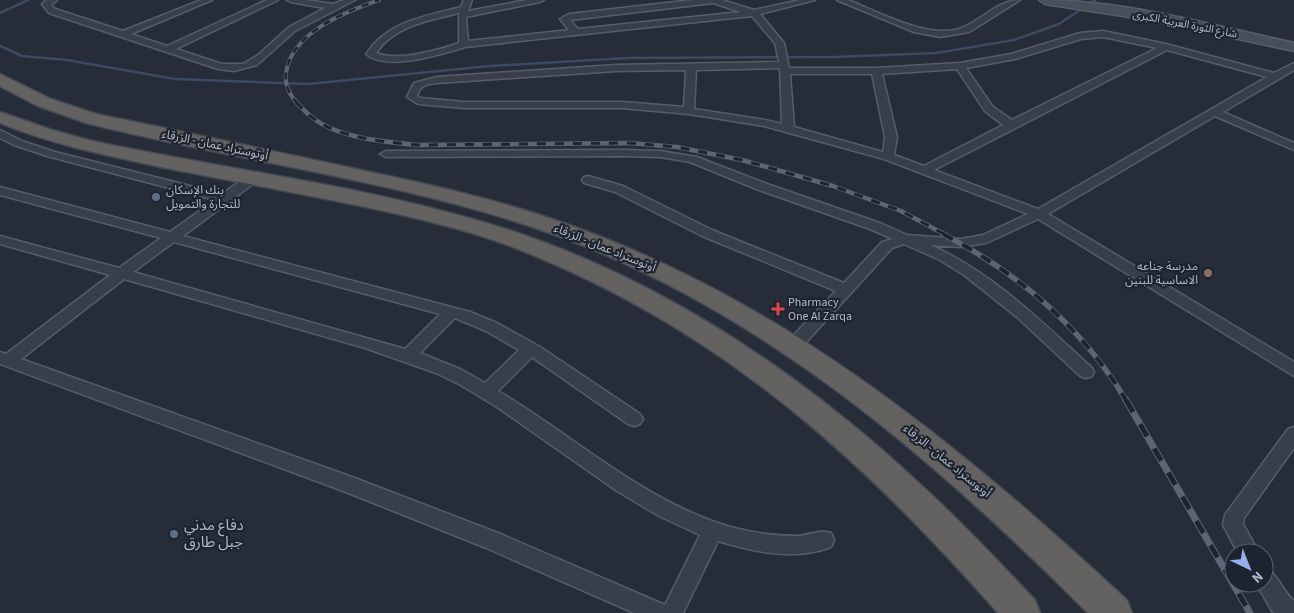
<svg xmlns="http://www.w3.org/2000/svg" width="1294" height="613" viewBox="0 0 1294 613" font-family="'Source Sans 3','Noto Sans Arabic',sans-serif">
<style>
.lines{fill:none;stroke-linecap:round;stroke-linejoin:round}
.stream{stroke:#3d4a60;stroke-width:2.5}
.minor-casing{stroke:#575d68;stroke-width:3}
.secondary-casing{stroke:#575d68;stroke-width:3}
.trunk-casing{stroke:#444a55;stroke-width:3}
.minor{fill:#393f4a;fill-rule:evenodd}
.secondary{fill:#474e5c;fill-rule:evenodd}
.trunk{fill:#636260;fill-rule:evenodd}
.rail-far3-casing{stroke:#5d6572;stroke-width:4}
.rail-far2-casing{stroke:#5d6572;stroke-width:4.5}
.rail-far1-casing{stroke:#5d6572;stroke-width:5.5}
.rail-casing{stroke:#5d6572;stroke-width:7}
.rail-far3{stroke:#1e242f;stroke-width:2.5;stroke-dasharray:7;stroke-linecap:butt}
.rail-far2{stroke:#1e242f;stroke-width:3;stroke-dasharray:9;stroke-linecap:butt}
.rail-far1{stroke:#1e242f;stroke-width:4;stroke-dasharray:11;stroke-linecap:butt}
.rail{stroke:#1e242f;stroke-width:5;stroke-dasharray:14;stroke-linecap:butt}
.service-dot{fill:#5c6f8a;stroke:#1e242f;stroke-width:2}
.education-dot{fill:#8d6e63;stroke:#1e242f;stroke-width:2}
.health-dot{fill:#e0444e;stroke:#1e242f;stroke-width:2}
.labels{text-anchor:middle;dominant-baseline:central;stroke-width:4.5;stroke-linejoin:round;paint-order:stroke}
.far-street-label{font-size:11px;fill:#b4bac5;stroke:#1e242f}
.street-label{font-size:12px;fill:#b4bac5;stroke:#1e242f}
.poi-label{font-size:12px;fill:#b4bac5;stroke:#1e242f;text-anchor:start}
.near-poi-label{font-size:15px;fill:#b4bac5;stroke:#1e242f;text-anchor:start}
</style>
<rect width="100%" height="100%" fill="#262d39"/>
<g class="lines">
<g class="stream">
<path d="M0,13L28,0"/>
<path d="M0,46L22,56L67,60L175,79L308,84L490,66L628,58L834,57L936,53L1014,40L1059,24L1095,0"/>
</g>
<g class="minor-casing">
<g id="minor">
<path d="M47,0H57L51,5L55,9L123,31L201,0H212L131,34L167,46L267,0H278L176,49L222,64H243L258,55L289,27L325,8L291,2L287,0H306L333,4L344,0H355L295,31L257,65L234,71L218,69L49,13L42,4Z"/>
<path d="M464,0H472L468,11L527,0H544L540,2L466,17L468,41L569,30L560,19L569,14L693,0H722L754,10L800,0H815L760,14L784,43L789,68H876L960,63L1011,54L1080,33L1103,31L1166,44L1274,73L1294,63V70L1223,112L1294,143V150L1215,116L1048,214L1294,362V376L1038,219L986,243L961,247L930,245C992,272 1042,322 1092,368L1094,372L1092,376L1086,378L1080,376L1018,318L964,275L940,260L904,244L892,248L800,349L794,351L788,349L786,345L788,341L836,291L702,236L615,192L584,183L582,180L584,177L588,176L623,186L712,230L844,283L882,242L893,239L870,229L759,190L690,162L660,157L623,156L386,157L380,154L386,151L623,150L660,151L697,157L767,184L880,223L907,235L961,239L983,235L1028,214L884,159L764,126L689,114L622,108H464L418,104L407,97L414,83L437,77L616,65L779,62L775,43L752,16L465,47C443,54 385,72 366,54C388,21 426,16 461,7ZM713,3L741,12L578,29L570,20ZM459,13V43C439,50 397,62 376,53C394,26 430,20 459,13ZM1103,37L1157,48L1012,120L993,107L966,68L1015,59L1081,39ZM1167,50L1267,77L1038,209L934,170ZM780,68L782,124L765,120L694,109L696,70ZM957,69L985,111L1003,125L924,166L894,155L897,137L882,74ZM686,70L684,107L622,102H464L421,98L417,96C420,85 427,84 437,83L616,71ZM790,74H872L885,137L883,152L794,127Z"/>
<path d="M837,0H848C879,12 934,43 966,26C983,18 1000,0 1020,0L969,32L940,37L914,32Z"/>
<path d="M0,130L22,141L55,152L222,194L249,175H257L259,178L257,181L183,236L470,312L497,323L540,347L640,414L643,419L640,424L634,426L628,424L532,357L498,391C569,433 633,492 712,521C739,531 769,536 798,536C810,535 820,529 831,533L834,540L831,547C794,561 755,552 718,541L683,613H634L484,547L338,489L0,364V352L6,354L110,275L0,244V236L119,268L161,238L0,195V187L170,232L215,200L47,156L14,145L0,138ZM174,242L440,314L405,349L133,272ZM124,279L365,348L436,373L459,384L497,407L617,491L659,516L700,535L665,605L498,533L352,477L21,359ZM455,318L486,331L519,350L485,383L460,369L420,353Z"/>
<path d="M1294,427V448L1244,518L1243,524L1259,553H1238L1223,525L1225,515L1288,429Z"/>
<path d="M1264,567C1278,573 1282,591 1294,601V613H1275L1272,611L1256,583H1264Z"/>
</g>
</g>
<g class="secondary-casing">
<path id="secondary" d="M1039,0C1125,0 1211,25 1294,43V51L1149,20L1045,4Z"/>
</g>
<g class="trunk-casing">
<g id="trunk">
<path d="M0,74L51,99L96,114C180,131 264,149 347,167C416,182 485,196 552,219C776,294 955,441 1127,600L1132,613H1088C923,448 739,290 511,220C372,177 226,158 86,123L38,106L5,89L0,86Z"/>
<path d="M0,112L52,130L92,141C232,171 378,187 515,232C667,283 804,376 921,485C961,521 998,561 1035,600L1040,613H998C855,450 708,320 502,243C463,229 421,219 380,210C309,195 237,182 166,168C110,156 53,145 0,123Z"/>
</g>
</g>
<use href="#minor" class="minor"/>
<use href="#secondary" class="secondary"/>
<use href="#trunk" class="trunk"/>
<g class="rail-far3-casing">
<path id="rail-far3" d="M298,104C290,96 284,84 286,73C292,32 345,12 379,0"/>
</g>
<g class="rail-far2-casing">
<path id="rail-far2" d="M296,102C302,108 307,114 313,118C338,138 386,142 417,145L630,143L677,147L742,160L833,186L901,211L946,235"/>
</g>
<g class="rail-far1-casing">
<path id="rail-far1" d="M943,234C1018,273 1083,328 1127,402"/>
</g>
<g class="rail-casing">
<path id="rail" d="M1126,400L1250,613"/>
</g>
<use href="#rail-far3" class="rail-far3"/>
<use href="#rail-far2" class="rail-far2"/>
<use href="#rail-far1" class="rail-far1"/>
<use href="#rail" class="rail"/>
</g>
<g class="service-dot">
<circle cx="156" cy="197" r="5"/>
<circle cx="174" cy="534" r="5"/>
</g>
<circle class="education-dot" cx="1208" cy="273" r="5"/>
<path class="health-dot" d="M775.5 301.5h5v5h5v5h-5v5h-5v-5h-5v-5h5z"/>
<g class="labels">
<g class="far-street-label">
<text transform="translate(1185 24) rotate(11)">شارع الثورة العربية الكبرى</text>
</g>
<g class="street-label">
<text transform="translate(215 145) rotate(12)">أوتوستراد عمان - الزرقاء</text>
<text transform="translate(605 248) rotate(22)">أوتوستراد عمان - الزرقاء</text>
<text transform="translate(947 461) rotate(39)">أوتوستراد عمان - الزرقاء</text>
</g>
<g class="poi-label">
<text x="166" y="190">بنك الإسكان<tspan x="166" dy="14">للتجارة والتمويل</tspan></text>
<text x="1198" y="266" text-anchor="end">مدرسة جناعه<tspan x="1198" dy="14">الاساسية للبنين</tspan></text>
<text x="788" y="302">Pharmacy<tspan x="788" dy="14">One Al Zarqa</tspan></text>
</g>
<g class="near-poi-label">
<text x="184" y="525">دفاع مدني<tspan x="184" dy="17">جبل طارق</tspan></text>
</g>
</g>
<g transform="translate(1249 568) rotate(137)"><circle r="24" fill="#1e242f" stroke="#5a606b"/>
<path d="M0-4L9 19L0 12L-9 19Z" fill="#93b0ec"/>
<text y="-8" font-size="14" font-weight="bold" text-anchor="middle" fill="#b4bac5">N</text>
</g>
</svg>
